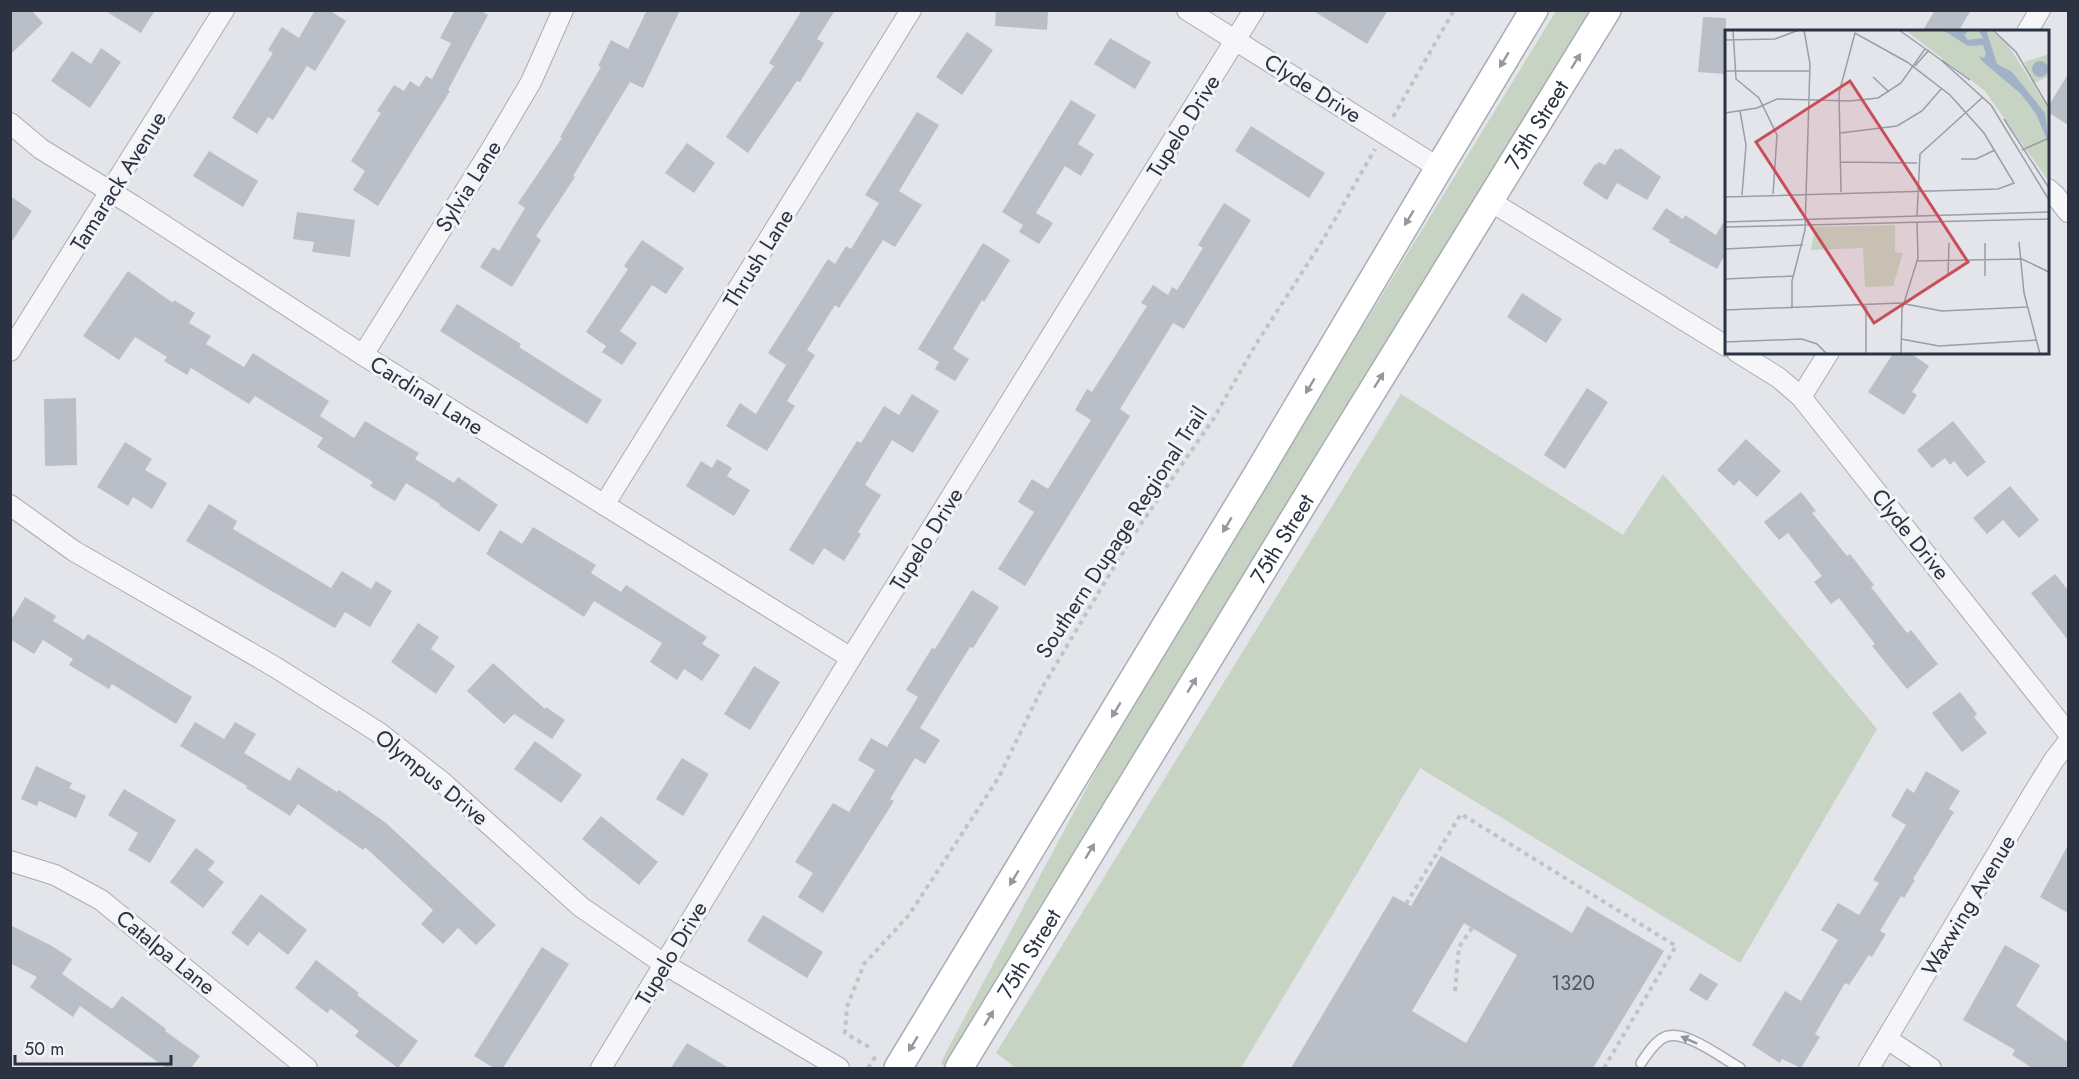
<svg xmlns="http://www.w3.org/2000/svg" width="2079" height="1079" viewBox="0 0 2079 1079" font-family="Jost,sans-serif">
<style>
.green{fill:#c7d4c4}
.building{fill:#babec7;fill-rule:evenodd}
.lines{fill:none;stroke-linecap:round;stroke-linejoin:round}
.lane-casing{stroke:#a8acb4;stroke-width:12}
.street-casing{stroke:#a8acb4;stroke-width:22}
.secondary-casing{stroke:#a8acb4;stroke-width:30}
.path{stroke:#c1c3c9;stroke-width:4;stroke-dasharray:4.5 4.5;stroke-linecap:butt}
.lane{stroke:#f6f6f9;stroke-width:9}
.street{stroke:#f6f6f9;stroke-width:20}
.secondary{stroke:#fff;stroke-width:27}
.oneway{fill:#9598a0}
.oneway2{fill:#90949e}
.labels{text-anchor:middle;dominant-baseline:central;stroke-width:6;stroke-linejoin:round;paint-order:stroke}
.number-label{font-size:20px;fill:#4f5563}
.street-label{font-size:22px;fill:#2b3242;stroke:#f3f4f8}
.inset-road{fill:none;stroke:#999da7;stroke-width:1.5}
.view{fill:#c84f5a;fill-opacity:0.15;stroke:#c84f5a;stroke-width:3}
.inset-edge{fill:none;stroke:#2b3242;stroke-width:3}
</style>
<rect width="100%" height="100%" fill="#e3e5ea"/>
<g class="green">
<path d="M1556,11H1589L943,1066L941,1063L943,1058L1107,750L1177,630Z"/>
<path d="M1401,394L1623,535L1663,474L1877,729L1740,963L1420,768L1241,1068H1016L996,1053Z"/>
</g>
<g class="building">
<path d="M10,10H31L43,23L10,55Z"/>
<path d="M104,10H155L141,33Z"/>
<path d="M315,10H329L346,21L315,71L307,66L273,120L268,117L257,134L232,118L273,53L268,50L282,27L299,38Z"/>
<path d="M455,10H479L488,15L448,90L450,91L378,206L353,190L365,171L351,161L381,113L377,111L394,85L404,91L410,81L419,87L426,76L432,79L451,43L440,38Z"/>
<path d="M647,10H680L643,88L630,82L573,176L575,177L536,236L541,240L512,287L480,267L493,247L499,251L525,208L518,203L562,138L560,137L601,67L598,66L611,40L628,49Z"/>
<path d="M802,10H835L817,39L824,43L800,82L797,81L748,153L726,137L774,66L769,63Z"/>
<path d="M996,10H1048L1047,30L995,26Z"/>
<path d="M1312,10H1388L1367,44Z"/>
<path d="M1935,10H1971L1958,32H1922Z"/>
<path d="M1703,17L1726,18V74L1698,72Z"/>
<path d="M967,32L993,50L962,95L936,77Z"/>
<path d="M1110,38L1151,62L1135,89L1094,64Z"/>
<path d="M101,48L121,62L90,108L51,81L72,51L91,64Z"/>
<path d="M2068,74V125L2048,112V107Z"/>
<path d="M1071,100L1096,115L1078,144L1094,154L1081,176L1065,166L1036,213L1053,223L1039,244L1019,232L1023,225L1002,212Z"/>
<path d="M917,112L939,125L899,191L922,205L895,247L883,240L839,308L835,305L807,350L815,355L787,401L795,406L767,451L726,426L740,403L756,414L786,365L768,353L828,259L835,264L846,246L851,249L879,203L865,195Z"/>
<path d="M1251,126L1325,173L1309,198L1235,151Z"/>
<path d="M687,143L715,163L694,193L665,173Z"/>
<path d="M1620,148L1661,177L1647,200L1617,183L1607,200L1584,185L1583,183L1595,164L1596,165L1599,162L1605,165L1615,149L1618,150Z"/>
<path d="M209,151L258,181L243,207L193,176Z"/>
<path d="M10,196L32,211L10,244Z"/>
<path d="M1224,203L1251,220L1184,329L1173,323L1120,409L1130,416L1025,586L998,569L1034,512L1018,502L1032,479L1048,489L1091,420L1075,410L1087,389L1092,392L1147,306L1141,303L1153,285L1168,295L1172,287L1177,290L1203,248L1198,245Z"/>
<path d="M1666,208L1683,219L1685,215L1716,235L1726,218V253L1717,269L1669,242L1670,240L1652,229Z"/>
<path d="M297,212L355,220L350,257L312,252L314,242L293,239Z"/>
<path d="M642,240L684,268L666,294L652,285L620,331L637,343L622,365L602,352L606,346L586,332L628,269L624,266Z"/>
<path d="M983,243L1010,260L984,302L982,300L953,349L969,359L955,381L935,369L939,362L918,349Z"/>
<path d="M128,271L173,303L174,300L195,313L189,323L211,336L206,344L244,367L253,353L329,401L320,416L354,438L365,421L419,453L415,459L454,483L458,477L498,505L479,532L439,505L440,504L406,483L395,501L370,486L373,482L317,447L323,438L255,396L249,404L191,368L187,375L164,361L167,357L135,337L119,360L83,336Z"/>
<path d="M1522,293L1562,319L1546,343L1507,317Z"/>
<path d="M457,304L521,344L519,347L602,400L587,424L440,331Z"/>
<path d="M1894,352H1909L1929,366L1912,392L1917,395L1904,415L1868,392Z"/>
<path d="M1587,388L1608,402L1565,469L1544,455Z"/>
<path d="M912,394L939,411L913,453L892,440L865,485L881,495L858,532L861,534L844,561L824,548L813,565L789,550L857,441L861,443L884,406L899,415Z"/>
<path d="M76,398L77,465L45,466L44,399Z"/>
<path d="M1953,421L1986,462L1967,477L1954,461L1950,465L1945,458L1932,468L1917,450Z"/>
<path d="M1746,439L1781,471L1757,497L1739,480L1734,486L1717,470Z"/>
<path d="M125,442L152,459L145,470L167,483L152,509L133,497L128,506L97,487Z"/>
<path d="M717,459L732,468L727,476L750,490L734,516L686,486L701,461L712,468Z"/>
<path d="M2010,486L2039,520L2019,538L2003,520L1987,534L1973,518Z"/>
<path d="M1801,492L1816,511L1812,513L1847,556L1850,554L1874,585L1871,587L1907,633L1911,630L1938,664L1907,689L1872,646L1875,644L1839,598L1831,604L1814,582L1822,576L1788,533L1779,540L1764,522Z"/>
<path d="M209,504L237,521L233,529L331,588L342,571L371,589L376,581L392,591L370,627L345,612L335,628L186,541Z"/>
<path d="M533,527L596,565L591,573L621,592L626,585L707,637L702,644L720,655L702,681L684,669L677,680L650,662L662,643L594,601L584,617L486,554L500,530L522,544Z"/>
<path d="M2055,574L2068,590V640L2031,593Z"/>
<path d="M972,590L999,607L973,648L970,647L920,728L940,740L925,764L915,758L890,799L894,801L823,913L798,897L813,873L795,862L833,803L849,812L875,770L858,760L871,738L887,747L918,697L906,690L932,648L935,649Z"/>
<path d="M25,597L56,616L53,621L84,640L88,634L192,697L176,724L112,684L109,689L69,665L73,659L43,640L34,654L10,639V622Z"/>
<path d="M418,623L439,637L431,649L455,666L436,694L391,662Z"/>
<path d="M493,663L545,709L546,707L565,720L552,739L514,714L504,724L467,691Z"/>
<path d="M754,666L780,682L750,730L724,714Z"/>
<path d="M1960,692L1977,714L1974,717L1987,733L1962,752L1932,713Z"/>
<path d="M195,722L224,739L235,722L256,734L244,753L290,781L298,767L337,792L339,790L386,823L496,925L476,945L458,928L443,944L421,924L433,910L365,847L363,850L298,804L290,816L246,788L247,786L180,746Z"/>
<path d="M535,741L582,775L561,803L514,769Z"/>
<path d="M682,758L709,774L683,816L656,799Z"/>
<path d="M36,766L72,783L69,788L86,796L76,818L39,801L37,806L21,799Z"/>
<path d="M1926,771L1960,791L1949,809L1954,812L1913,879L1915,880L1904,898L1901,896L1880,931L1886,934L1872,957L1869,955L1849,985L1845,983L1815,1034L1820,1037L1801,1068L1782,1059L1780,1063L1752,1045L1785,991L1801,1001L1838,940L1821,930L1838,903L1859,915L1879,883L1873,880L1906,825L1891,816L1907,788L1914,793Z"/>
<path d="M124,789L176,820L150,863L128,850L138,833L108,815Z"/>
<path d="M601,816L658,862L639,885L582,839Z"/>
<path d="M2068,845V913L2040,897Z"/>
<path d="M196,848L215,862L208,870L224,882L203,908L170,882Z"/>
<path d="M1441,856L1572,933L1587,906L1664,951L1593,1068H1291L1393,896L1411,906ZM1464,923L1517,955L1466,1043L1412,1011Z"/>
<path d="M261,894L307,930L288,955L259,932L248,946L231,933Z"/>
<path d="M763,915L823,952L807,978L747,941Z"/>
<path d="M10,925L52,946L72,959L62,974L112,1009L122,996L166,1029L165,1031L200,1056L191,1068H166L80,1006L73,1017L30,987L37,977L10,963Z"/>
<path d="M2005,945L2040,965L2016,1006L2068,1042V1068H2032L2012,1055L2015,1050L1963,1020Z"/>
<path d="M542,947L569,964L503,1068H494L474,1056Z"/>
<path d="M316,960L359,993L357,995L418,1041L398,1068L355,1036L359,1031L331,1009L327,1013L295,988Z"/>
<path d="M1700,973L1718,984L1707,1001L1689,990Z"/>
<path d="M687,1043L729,1068H671Z"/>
</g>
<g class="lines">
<g class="lane-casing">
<path id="lane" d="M1641,1063C1647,1054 1654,1043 1663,1038C1682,1026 1723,1059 1740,1068"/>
</g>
<g class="street-casing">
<g id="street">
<path d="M1187,10L1439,168"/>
<path d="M2027,32L2040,10"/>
<path d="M10,123L41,149L134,206L363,355L851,658"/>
<path d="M2048,189L2055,195L2068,212"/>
<path d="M1490,201L1726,346"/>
<path d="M10,351L224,10"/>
<path d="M1737,352L1779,378L1801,397L2068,733"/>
<path d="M363,355L492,148L531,82L563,10"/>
<path d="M1801,397L1829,352"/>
<path d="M10,505L74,551L275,667L378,732L441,781L581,907L664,964L839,1068"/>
<path d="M604,505L911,10"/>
<path d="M10,861L55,875L101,900L307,1068"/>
<path d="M1887,1039L1931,1068"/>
<path d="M601,1068L851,658L1254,10"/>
<path d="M1869,1068L2036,789L2054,760L2068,742"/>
</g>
</g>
<g class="secondary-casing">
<g id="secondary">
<path d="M898,1068L1257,475L1439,168L1534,10"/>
<path id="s1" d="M959,1068L1326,466L1607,10"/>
</g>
</g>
<g class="path">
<path d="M1393,117L1454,10"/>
<path d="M1406,904L1461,814L1676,946L1604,1068"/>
<path d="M1455,991L1459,947L1472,928"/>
<path d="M869,1047L845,1033L847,1007L864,964L909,915L999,777L1042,688L1106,580L1138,528L1214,418L1256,344L1323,240L1375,149"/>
<path d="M868,1068L877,1054"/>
</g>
<use href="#lane" class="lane"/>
<use href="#street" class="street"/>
<use href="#secondary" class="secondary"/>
</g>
<defs><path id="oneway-solid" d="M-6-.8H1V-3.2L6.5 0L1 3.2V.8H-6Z" transform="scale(1.5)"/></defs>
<g class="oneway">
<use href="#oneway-solid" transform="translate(1504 60) rotate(121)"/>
<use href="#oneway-solid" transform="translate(1576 61) rotate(-58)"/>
<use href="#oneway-solid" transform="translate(1409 218) rotate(121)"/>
<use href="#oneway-solid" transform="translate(1379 380) rotate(-58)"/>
<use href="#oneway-solid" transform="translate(1310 386) rotate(121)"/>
<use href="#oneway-solid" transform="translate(1227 525) rotate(121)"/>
<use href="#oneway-solid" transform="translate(1192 685) rotate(-59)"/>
<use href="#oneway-solid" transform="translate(1116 710) rotate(121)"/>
<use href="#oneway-solid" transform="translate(1090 851) rotate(-59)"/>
<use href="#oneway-solid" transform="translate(1014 878) rotate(121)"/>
<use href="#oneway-solid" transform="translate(989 1018) rotate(-59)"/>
<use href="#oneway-solid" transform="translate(913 1044) rotate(121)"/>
</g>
<use class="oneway2" href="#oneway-solid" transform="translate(1689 1040) rotate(-156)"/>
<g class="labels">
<g class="number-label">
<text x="1573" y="983">1320</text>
</g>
<g class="street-label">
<text transform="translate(1313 88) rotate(32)">Clyde Drive</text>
<text stroke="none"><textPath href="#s1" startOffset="1106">75th Street</textPath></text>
<text transform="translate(1183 126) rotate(-58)">Tupelo Drive</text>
<text transform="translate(118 181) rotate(-58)">Tamarack Avenue</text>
<text transform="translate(468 186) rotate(-58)">Sylvia Lane</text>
<text transform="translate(758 258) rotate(-58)">Thrush Lane</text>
<text transform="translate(427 395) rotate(32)">Cardinal Lane</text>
<text transform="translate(1121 532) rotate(-57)">Southern Dupage Regional Trail</text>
<text transform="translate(1911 534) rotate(51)">Clyde Drive</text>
<text stroke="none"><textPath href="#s1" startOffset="620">75th Street</textPath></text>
<text transform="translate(926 539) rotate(-58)">Tupelo Drive</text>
<text transform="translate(432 777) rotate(39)">Olympus Drive</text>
<text transform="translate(1968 905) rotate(-59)">Waxwing Avenue</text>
<text transform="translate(166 952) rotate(39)">Catalpa Lane</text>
<text transform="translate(671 953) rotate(-59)">Tupelo Drive</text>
<text stroke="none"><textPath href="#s1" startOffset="134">75th Street</textPath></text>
</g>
</g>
<g transform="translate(1725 30)">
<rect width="324" height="324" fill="#e3e5ea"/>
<path d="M180,0H266L283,15L324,80V152L260,61ZM324,24V46L308,54L299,32ZM170,195V222L178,223L168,256L140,257L138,218L86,220L90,197Z" fill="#c7d4c4"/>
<path d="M218,0H245L239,5L243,10L258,8L253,0H261L272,34L287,42L320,83L324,114L311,84L296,64L257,31L254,26L259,28L261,24L258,15L243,16ZM307 39a8 8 0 1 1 16 0a8 8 0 1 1-16 0Z" fill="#a0b1c8"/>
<path class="inset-road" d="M8,0L11,49L34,68L52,105L48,164M174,0L216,30L266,75L324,170M268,0L291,22L324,78M0,10L50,9L74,0M217,30L245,50M190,36L204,20M0,41H84M148,47L164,62M15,81L21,115L17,165M0,83L32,78L52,69L125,71L153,68L176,53L200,19M279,89L324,158M115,103L172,96L197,81L217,58M297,120L324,108M236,129H251L270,120M115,132L192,133M0,167L273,159L289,153L259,103L225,65L182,32L130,3L114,63L116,162M192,186L195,124L258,67M0,192L324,182M0,197L324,189M294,212L299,263L315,324M260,213V246M0,219L78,215M192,231L297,229L324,242M223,245L224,213M0,249L68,246M67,277V251L80,200L85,34L79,0M0,280L175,273L217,281L302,277M176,309L214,316L312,310M0,312L77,309L92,314L102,324M141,324V274M176,324L177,279L193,228L192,192"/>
<path class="view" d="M125,51L243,232L149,293L31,112Z"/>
<rect width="324" height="324" class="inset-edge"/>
</g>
<rect width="2079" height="1079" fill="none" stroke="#2b3242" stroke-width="24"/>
<path d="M15 1055v9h156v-9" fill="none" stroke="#2b3242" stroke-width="3"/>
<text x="24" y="1055" font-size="18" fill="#2b3242" stroke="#f3f4f8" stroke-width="4.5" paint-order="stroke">50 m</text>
</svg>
